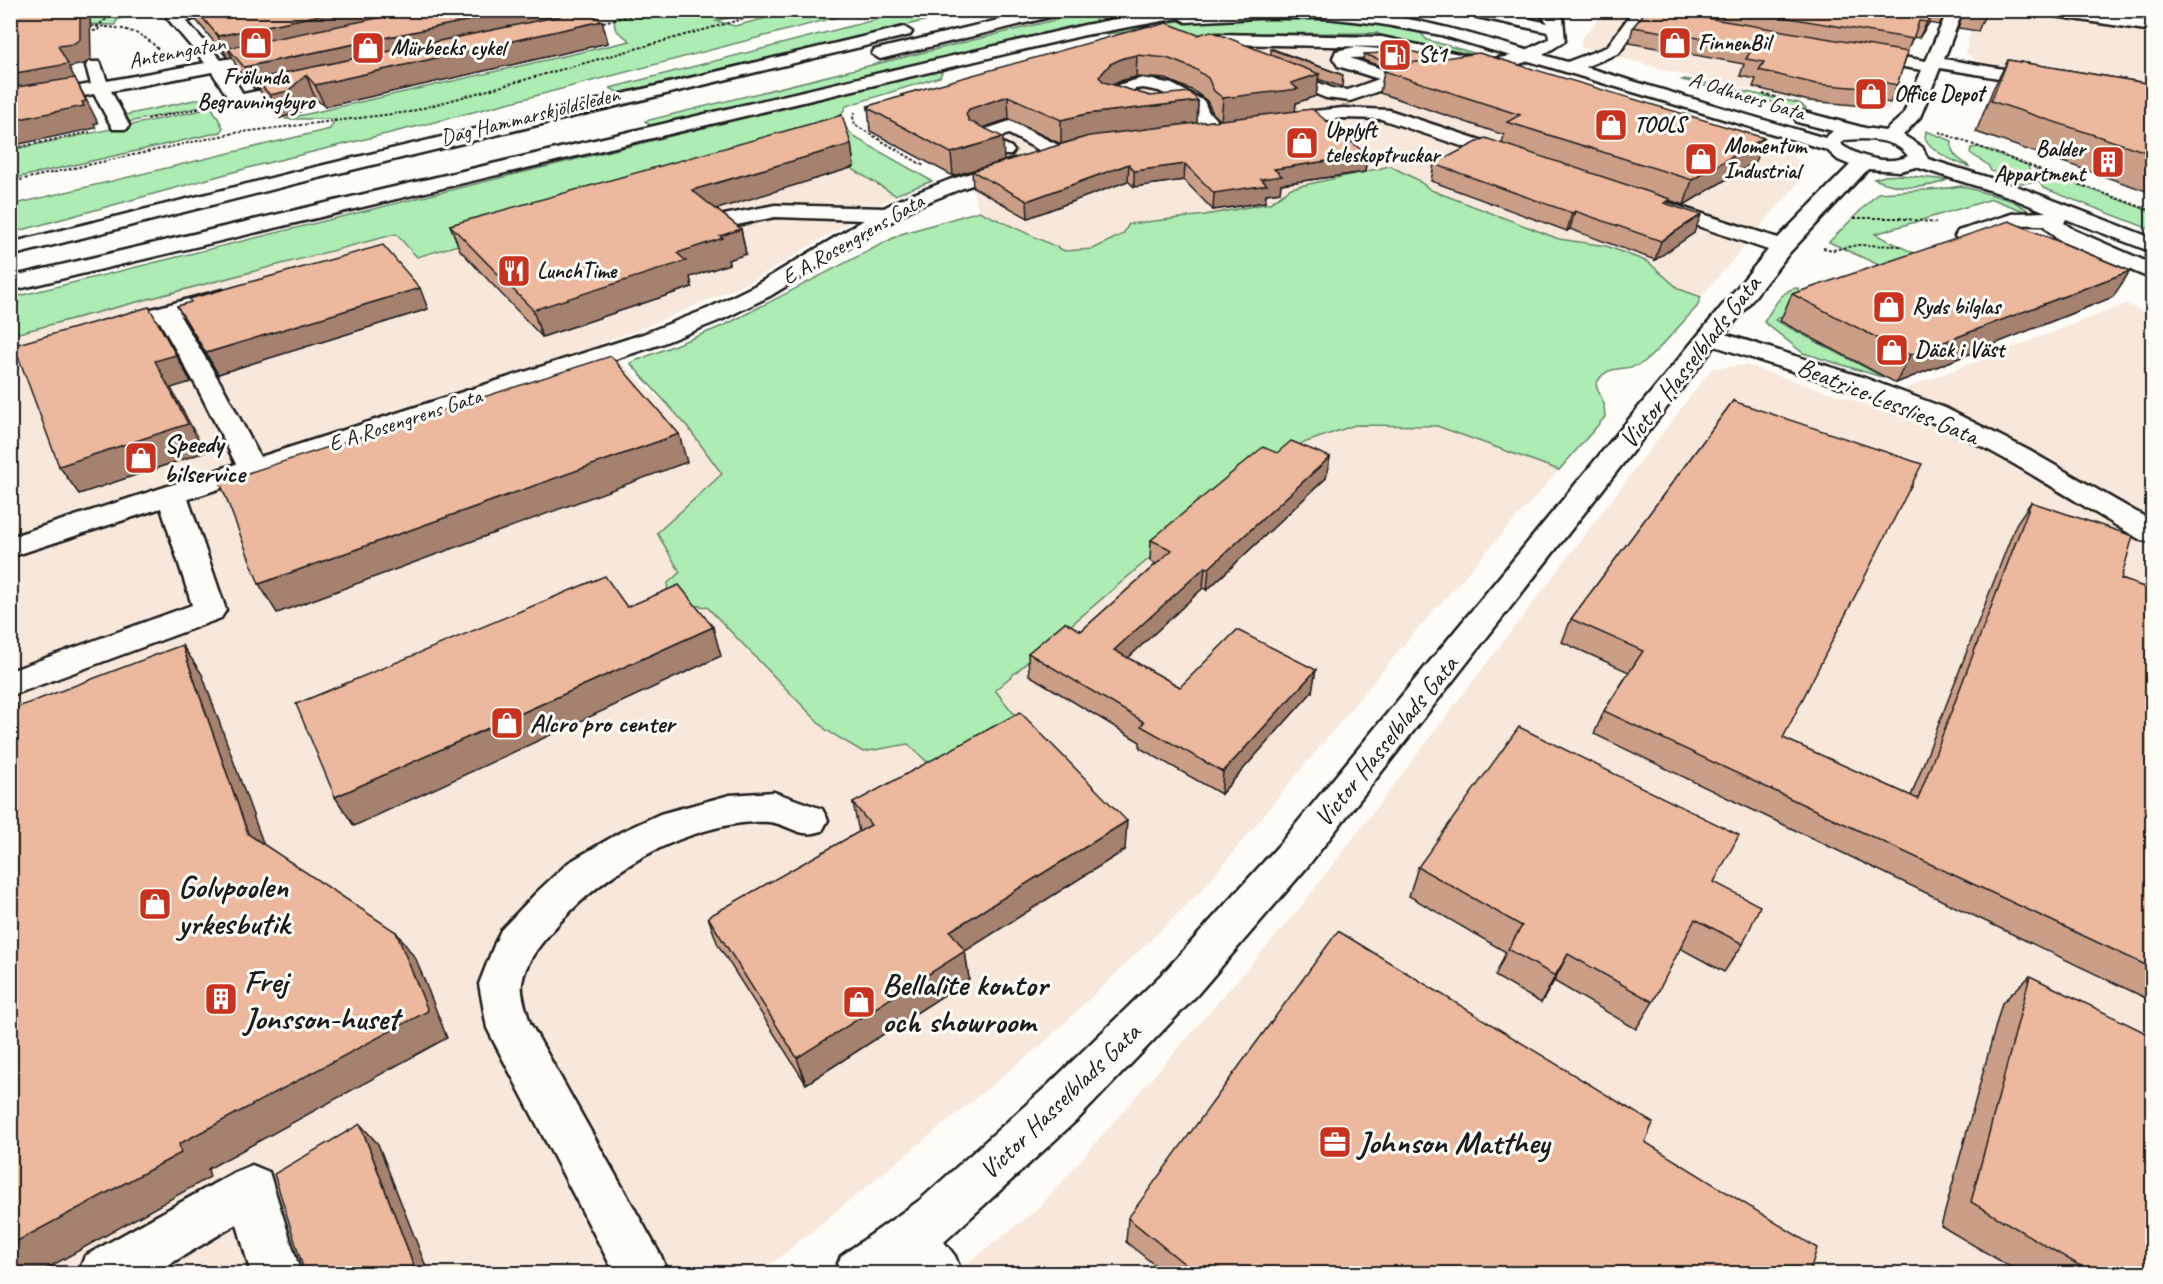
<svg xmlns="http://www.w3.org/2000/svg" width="2163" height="1284" viewBox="0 0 2163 1284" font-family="Caveat,sans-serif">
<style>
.built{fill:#f8e8dc}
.green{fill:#adecb3;stroke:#648468;stroke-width:1.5}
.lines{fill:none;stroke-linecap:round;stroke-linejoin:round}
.minor-tunnel{stroke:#dbdad6;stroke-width:17;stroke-dasharray:17 8;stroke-linecap:butt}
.minor-casing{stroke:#1c1c1c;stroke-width:5}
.major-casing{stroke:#1c1c1c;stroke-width:5}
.path{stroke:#1c1c1c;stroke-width:2;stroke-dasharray:3 2;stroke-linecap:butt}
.minor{fill:#fdfcf7;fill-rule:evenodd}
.major{fill:#fdfcf7;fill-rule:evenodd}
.wall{fill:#cb9e88;stroke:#1c1c1c;stroke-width:1.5;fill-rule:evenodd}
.shaded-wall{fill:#a5816f;stroke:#1c1c1c;stroke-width:1.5}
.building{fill:#ecb89e;stroke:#1c1c1c;stroke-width:1.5}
.labels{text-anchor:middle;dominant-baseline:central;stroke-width:6;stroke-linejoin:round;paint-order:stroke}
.far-poi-label{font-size:22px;font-weight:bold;fill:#1c1c1c;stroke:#fdfcf7;text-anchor:start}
.far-street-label{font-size:22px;fill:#1c1c1c;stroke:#fdfcf7}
.street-label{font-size:26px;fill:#1c1c1c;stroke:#fdfcf7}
.poi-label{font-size:26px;font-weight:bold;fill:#1c1c1c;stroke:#fdfcf7;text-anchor:start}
.near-poi-label{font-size:32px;font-weight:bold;fill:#1c1c1c;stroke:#fdfcf7;text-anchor:start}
</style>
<rect width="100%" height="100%" fill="#fdfcf7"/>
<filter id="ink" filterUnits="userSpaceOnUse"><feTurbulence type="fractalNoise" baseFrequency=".0167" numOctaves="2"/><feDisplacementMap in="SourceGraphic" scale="12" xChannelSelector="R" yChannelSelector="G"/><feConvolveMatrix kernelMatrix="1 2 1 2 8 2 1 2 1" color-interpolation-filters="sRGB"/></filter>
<g filter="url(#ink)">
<g class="built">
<path d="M2101,10L2152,18V94L1986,64L1974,59L1966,52L1975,11Z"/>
<path d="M1605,11H1929L1912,38L1889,111L1809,102L1680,74L1581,47V39Z"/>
<path d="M1235,33H1377L1393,41L1477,57L1772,147L1801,161L1803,177L1701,297L1679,289L1648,262L1606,246L1559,239L1430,190L1416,179L1291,188L1270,203L1123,234L1093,249L1065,251L979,211L972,189L865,127L1163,41Z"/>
<path d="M810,143L895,195L752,281L641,329L601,343L687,426L722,475L657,533L681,572L668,583L680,603L707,607L826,730L863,752L908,744L938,771L1025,728L995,690L1146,560L1295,446L1355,425L1437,426L1559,470L1407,641L1202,890L1045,1042L775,1261L756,1273L11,1274L10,419L16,417L11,399V335L396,234L417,256Z"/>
<path d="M2126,304L2152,315V1273L953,1274L1039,1208L1299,909L1712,368L1746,365L1884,410L1909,387Z"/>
</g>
<g class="green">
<path d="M913,10L966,11L619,93L610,88Z"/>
<path d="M10,11H140L117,20L115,25L13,22Z"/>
<path d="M627,11H754L716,21L735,26L793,11H833L845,15L427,124L259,165L11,233V205L330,129L335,119H285L630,41C618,30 610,32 617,13Z"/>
<path d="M1091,11H1166L1076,27L653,127L645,121Z"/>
<path d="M1303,17L1346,18L1417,29L1427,40L1481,55L1459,58L1393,41L1377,33L1146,34L1126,32L1081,37C1153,18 1228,18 1303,17Z"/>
<path d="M936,71L942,72L940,77L846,106L839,120L854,137L932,181L895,195L810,143L417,257L396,234L11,335L10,298Z"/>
<path d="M1685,79L1799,103L1806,108L1798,112L1774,105L1772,102H1765L1682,80Z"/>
<path d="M213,96L206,106L129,122L125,115Z"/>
<path d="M212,108L223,127L221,132L11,179L10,150Z"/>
<path d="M1926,131L1952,141C1950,156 1959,158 1970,167C1955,162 1932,152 1925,138Z"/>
<path d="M1979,147L2028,165L2032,182L2020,183L1991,171L1988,165L1970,153L1971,148Z"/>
<path d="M1390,166L1416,179L1431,190L1559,239L1606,246L1648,262L1679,289L1701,297L1697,307C1681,323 1661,349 1644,362C1627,374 1606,361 1596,385L1604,404L1605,417L1559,470L1437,426L1355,425L1295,446L1260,464L995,690L1026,729L937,771L908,744L863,752L826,730L707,607L680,603L666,596L668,583L680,572L657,533L722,474L687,426L630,363L725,325L901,234L979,211L1065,251L1093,249L1123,234L1129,224L1205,215L1270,203L1291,188Z"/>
<path d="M2036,169L2152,212V230L2043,188L2034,173Z"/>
<path d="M1901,175L1947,180C1924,190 1898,189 1874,179L1885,176Z"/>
<path d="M1961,186L2013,201L2031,212L2024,211L1992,199L1875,234L1932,262L1896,273L1829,242L1878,193L1941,189Z"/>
<path d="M1798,288L1799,292L1788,302L1800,308L1775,320L1885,378L1803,353L1764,322C1772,310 1782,288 1798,288Z"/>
</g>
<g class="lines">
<path class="minor-tunnel" d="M1514,10L1530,15"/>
<g class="minor-casing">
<g id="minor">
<path d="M191,10H202L205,14L202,17L186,21L221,60L280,49L288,54L280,59L228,69L243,94L305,81L311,82L314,86L311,90L238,105L232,104L212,72L111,91L129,125L127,129H113L94,94L10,110V99L91,84L86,66L88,62H100L107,81L205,63L167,18L169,15Z"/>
<path d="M1292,10C1310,10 1329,9 1347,11C1409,15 1468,33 1526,50L1549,39L1548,32L1477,17L1471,10H1488L1548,23L1537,10H1555L1563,18L1565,41L1543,55L1567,62L1607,47L1631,14L1637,12L1686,20L1694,25L1692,28L1686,30L1641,22L1619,53L1585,67L1825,138L1833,131L1797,122L1795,118L1797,114L1804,112L1865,128L1885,131L1903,115L1922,70L1856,59L1854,55L1856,51L1862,50L1926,61L1948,10H1963L1944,59L2045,76L2051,77L2054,81L2051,85L2045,86L1940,68L1920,117L1903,135L1922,147L1928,159L2019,187L2152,238V252L2066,219L2064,223L2074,230L2152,264V279L2058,240L2043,225C2034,225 2023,224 2014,226C1997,231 1976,245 1958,241L1955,236L1958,231L2015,213L2046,212L2005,195L1916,167L1900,171L1868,169L1790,252L1725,334L1862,377L1945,408L2028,450L2152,521V542L2141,540C2070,499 2002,452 1927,420C1858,390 1786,370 1715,346L1307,867L1196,996L1079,1118L944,1242L955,1256L962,1274H906L904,1272L902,1274H834L841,1256L920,1200L1047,1086L1166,970L1279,845L1768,250L1651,210L1648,206L1651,202L1658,200L1665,202L1778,238L1850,165L1838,160L1827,150L1529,61L1509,67L1399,84L1350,101L1326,98L1269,75L1266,71L1269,67L1275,66L1335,89L1348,90L1379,79L1338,66L1333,58L1336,51L1355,47L1381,49L1383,53L1381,57L1350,58L1396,74L1455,65L1382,47L1220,44L1226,49L1218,54L1197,45L1195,42L1197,39L1215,34L1382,37L1486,60L1511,56L1441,35L1380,24L1299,15ZM1845,140C1865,138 1896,138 1908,156C1889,166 1860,157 1843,146L1841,143Z"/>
<path d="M2041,10H2082L2152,21V31L2048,15Z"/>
<path d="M1143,78L1172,84L1204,101L1208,111L1225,129L1223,133C1209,136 1196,123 1190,112L1150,117L1104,102L1101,98L1114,86ZM1143,88L1159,91L1181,102L1151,106L1123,96L1135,89Z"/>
<path d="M1343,108L1389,110L1523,154L1526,158L1523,162H1509L1381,119L1343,118L1275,127L1268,125L1266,121L1268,117L1275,115Z"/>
<path d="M1010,121L1064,148L1067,152L1064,156H1050L1009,134L994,139L1011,147L1014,151L1011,155H997L971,142L969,138L971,134Z"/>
<path d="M1015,159L1022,161L1025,165L1022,169L963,188L915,207L770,296L723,319L661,344L188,499L226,610L221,618L10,696V671L192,605L161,508L10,557V537L236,464L198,389L160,322L109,335L100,333L97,328L100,323L222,290L230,292L234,297L230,302L180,316L224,389L260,457L643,334L707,309L754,286L864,220L775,217L732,226L724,225L721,220L724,215L775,205L884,208L901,199L949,180Z"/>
<path d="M774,792L822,809L828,820L822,831C800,838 795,828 775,823C763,820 741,823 729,825C660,838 597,879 551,932C538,947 525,963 522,983C520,994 527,1012 530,1023L661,1256L668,1274H615L494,1042L487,1028L479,984L495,943L501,930L536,893L568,863L621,832L660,814L730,795Z"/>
<path d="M252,1165L269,1172L301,1274H251L237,1224L153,1274H78L85,1256L235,1172Z"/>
</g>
</g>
<g class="major-casing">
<g id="major">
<path d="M1040,10H1068L1066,13L880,59L872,54L874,50Z"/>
<path d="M1161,10H1333L1335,13L1327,18H1257L1186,22L1179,18L1085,35L10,291V277L1085,25Z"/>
<path d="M904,27L912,32L910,35L306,181L10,256V243L303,170Z"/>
</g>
</g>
<g class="path">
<path d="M840,10L851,15"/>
<path d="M586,13L600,10"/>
<path d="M598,23L656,10"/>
<path d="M86,26C114,27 138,27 158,49"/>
<path d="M96,27L118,10"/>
<path d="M88,32L98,30L99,27"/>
<path d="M1763,94L1785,99"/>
<path d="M855,112L853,117L855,125L924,166"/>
<path d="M147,119L208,107"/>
<path d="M1939,132L2152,211"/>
<path d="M10,149L90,132"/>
<path d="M10,182L234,133L409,112L775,10"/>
<path d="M1854,218H1899L1936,223"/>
<path d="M1823,248L1833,250L1858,245L1902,246"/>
</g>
<use href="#minor" class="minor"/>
<use href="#major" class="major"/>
</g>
<g class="wall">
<path d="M192,10H587L586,11L602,21L608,43L325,107L315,98L298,113L280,118L265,102L259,88L254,89L238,70L232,57L227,58L197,21Z"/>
<path d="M1647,10H1947L1939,25L1929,23L1919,38L1913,37L1907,52L1897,85L1890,103L1869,99L1866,106L1809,101L1753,87L1756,79L1740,76L1744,64L1629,43L1633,27Z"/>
<path d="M1964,10H1987L1978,31L1958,28Z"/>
<path d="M1152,27L1198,35L1271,55V49L1343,75L1342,87L1318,79L1316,96L1296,103L1295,111L1367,155L1365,172L1281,184L1280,192L1266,194L1265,202L1213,210L1184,180L1134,187L1128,181L1028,218L973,187L972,171L1087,137L1061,144L1009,119L983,128L1004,161L953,176L870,131L868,106L901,97V95ZM1136,77L1166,79L1194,91L1207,101L1213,113L1220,120L1197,123L1198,101L1150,96L1113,85L1123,80Z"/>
<path d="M1364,54L1440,59L1764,138L1755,162L1684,205L1669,200L1668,204L1694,233L1655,260L1570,229L1567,231L1431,181L1434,164L1502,144L1504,135L1380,93L1384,71L1389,69L1363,60Z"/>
<path d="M2008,60L2152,84V193L1976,132L1993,89Z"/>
<path d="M851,144L854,167L716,209L741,229L746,254L728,260L729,264L690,277L692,287L542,337L460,250L450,225Z"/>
<path d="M1792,294L2113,297L1896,383L1780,321Z"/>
<path d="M177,306L428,309L218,374Z"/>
<path d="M1733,401L1783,738L1911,796L2016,524L2031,502L2121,579L2152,590V1001L1594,734L1604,711L1629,672L1562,642L1571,619Z"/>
<path d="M1277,453L1330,457L1326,478L1207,590L1203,588L1128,658L1180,687L1312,692L1221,794L1140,748V742L1029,675L1028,653L1081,631L1156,564L1150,561L1151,540Z"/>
<path d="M853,803L1125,850L965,951L969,979L806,1084L718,945L708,917L859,832Z"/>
<path d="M1418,867L1714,882L1743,944L1724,972L1680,948L1653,1002L1636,1029L1554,981L1541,1003L1495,976L1506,952L1409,896Z"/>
<path d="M2030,976L2152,1274H2022L1941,1226L2002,1003Z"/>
<path d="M1645,1142L1809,1274H1166L1126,1242L1128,1218Z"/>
</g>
<g class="shaded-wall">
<path d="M80,10H90L91,60L84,64L69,67L86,99L98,123L94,124L96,128L10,146V74L58,46Z"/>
<path d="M345,10H455L228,48L232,57L227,58L218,36Z"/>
<path d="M518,10H561L565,23L306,75L315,98L298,113L280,118L270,95L255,79L259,88L254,89L244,67Z"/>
<path d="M1934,10L1929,23L1919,38L1927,22Z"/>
<path d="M602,21L608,43L325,107L315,85Z"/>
<path d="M1137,55L1136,77L1123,80L1110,86L1099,99V77L1110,64L1123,58Z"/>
<path d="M1319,74L1316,96L1296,103L1295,112L1221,121L1223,98L1291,83Z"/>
<path d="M1008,96L1009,119L970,132L966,114L969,109Z"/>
<path d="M1198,101L1197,123L1086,137L1061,144V120L1086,114Z"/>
<path d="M1003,137L1004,161L953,176L951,153Z"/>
<path d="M1764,138L1755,162L1684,205L1692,180Z"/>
<path d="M851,144L854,167L698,215L692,190Z"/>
<path d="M1367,155L1365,172L1281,184L1280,192L1266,194L1265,202L1213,210L1214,193L1261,179L1274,169Z"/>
<path d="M1129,164L1128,181L1028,218L1027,201Z"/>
<path d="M1185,164L1184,180L1134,187V171Z"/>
<path d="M1575,211L1570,229L1567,231L1572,213Z"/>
<path d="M1701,215L1694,233L1655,260L1661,241Z"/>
<path d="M741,229L746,254L728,260L729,264L690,277L692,287L542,337L533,310L720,236Z"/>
<path d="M2130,271L2113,297L1896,383L1910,355Z"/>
<path d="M420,288L428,309L218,374L206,353Z"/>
<path d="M149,307L191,382L171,388L205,452L79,494L59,466L155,361Z"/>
<path d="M679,434L687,462L277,613L259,584Z"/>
<path d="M1330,457L1326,478L1207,590L1209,568Z"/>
<path d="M1205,567L1203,588L1114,671V650Z"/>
<path d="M713,627L721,656L354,826L335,797Z"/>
<path d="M182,645L202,674L270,862L248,834Z"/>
<path d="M1316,670L1312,692L1221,794L1223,772Z"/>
<path d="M1127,821L1125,850L965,951L969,979L806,1084L797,1058L950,931Z"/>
<path d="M396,932L416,959L447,1038L208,1169L210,1177L37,1274H10V1245L179,1144Z"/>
<path d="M1568,954L1554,981L1541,1003L1555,976Z"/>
<path d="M360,1124L378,1144L429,1274H417Z"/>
</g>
<g class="building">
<path d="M10,10H80V39L73,44L58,46L68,64L10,74Z"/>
<path d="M196,10H345L218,36Z"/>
<path d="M418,10H518L244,67L228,48Z"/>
<path d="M567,10H585L602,21L315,85L306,75L288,91L270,95L255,79L560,16Z"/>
<path d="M1647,10H1659L1908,52L1897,85L1876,81L1874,89L1816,84L1759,70L1764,62L1746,59L1753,47L1633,27Z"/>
<path d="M1742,10H1934L1927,22L1919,21L1913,39Z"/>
<path d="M1966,10H1987L1985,15L1966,12Z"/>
<path d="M1167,23L1198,35L1211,31L1319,74L1291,83L1298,89L1223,98L1214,91L1208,78L1195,69L1167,58L1137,55L1123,58L1110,64L1099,77L1104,82L1150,96L1190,92L1198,101L1086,114L1061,120L1008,96L969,109L966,114L969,121L1003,137L951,153L868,108L870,107L868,106L903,96L901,95L1149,26L1152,27Z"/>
<path d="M1388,45L1440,59L1397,66L1364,54L1382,53Z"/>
<path d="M1271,49H1273L1343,75Z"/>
<path d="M1479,53L1764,138L1692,180L1507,122L1520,115L1384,71L1403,64Z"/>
<path d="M2008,60L2152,84V154L1991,101Z"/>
<path d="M75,78L86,101L82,102L84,106L10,121V88Z"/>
<path d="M1312,109L1367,155L1274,169L1282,176L1261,179L1267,185L1214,193L1185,164L1134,171L1129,164L1027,201L972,171L1089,136Z"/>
<path d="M842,115L851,144L692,190L741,229L720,236L723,238L677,253L686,261L533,310L450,225Z"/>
<path d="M1485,138L1670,199L1664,203L1701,215L1661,241L1575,211L1572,213L1434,164Z"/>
<path d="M2009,221L2130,271L1910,355L1792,294Z"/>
<path d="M383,245L420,288L206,353L177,306L191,302L189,299Z"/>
<path d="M149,307L176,355L155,361L188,424L59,466L14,345Z"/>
<path d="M611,356L679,434L259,584L220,482Z"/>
<path d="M1733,401L1922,464L1783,738L1918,799L2031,502L2133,536L2121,579L2152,590V968L1604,711L1643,651L1571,619Z"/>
<path d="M1291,441L1330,457L1209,568L1205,567L1114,650L1180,687L1237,630L1316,670L1223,772L1141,726L1144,722L1028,653L1065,622L1081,631L1172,550L1151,540L1263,447L1277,453Z"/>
<path d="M605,576L627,607L679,585L713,627L335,797L296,704Z"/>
<path d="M182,645L248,834L396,932L428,1011L179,1144L181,1153L10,1245V710Z"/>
<path d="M1020,712L1127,821L950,931L965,951L797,1058L708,917L871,825L853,803Z"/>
<path d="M1519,727L1739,835L1714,882L1760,906L1743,944L1695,919L1653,1002L1568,954L1555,976L1508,949L1522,926L1418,867Z"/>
<path d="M1338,931L1653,1123L1645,1142L1817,1248L1809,1274H1197L1128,1218Z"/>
<path d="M2030,976L2152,1036V1274H2094L1971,1202Z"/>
<path d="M360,1124L417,1274H305L274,1174Z"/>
</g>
</g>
<defs>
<g id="shop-square" transform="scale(1.725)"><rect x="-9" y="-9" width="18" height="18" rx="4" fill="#c8321e" stroke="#fdfcf7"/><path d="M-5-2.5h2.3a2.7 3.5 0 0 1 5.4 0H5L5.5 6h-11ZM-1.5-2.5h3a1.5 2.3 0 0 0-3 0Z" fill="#fff"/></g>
<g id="fuel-square" transform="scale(1.725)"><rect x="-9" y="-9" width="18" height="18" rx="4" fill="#c8321e" stroke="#fdfcf7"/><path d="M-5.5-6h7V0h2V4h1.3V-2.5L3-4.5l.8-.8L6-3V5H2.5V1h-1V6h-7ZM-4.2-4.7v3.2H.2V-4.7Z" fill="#fff"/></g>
<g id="building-square" transform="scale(1.725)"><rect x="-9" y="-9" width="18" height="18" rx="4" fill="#c8321e" stroke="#fdfcf7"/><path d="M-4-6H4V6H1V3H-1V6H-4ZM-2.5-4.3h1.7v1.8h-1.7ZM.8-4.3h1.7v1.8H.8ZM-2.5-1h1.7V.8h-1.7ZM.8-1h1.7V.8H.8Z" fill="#fff"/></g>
<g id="restaurant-square" transform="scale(1.725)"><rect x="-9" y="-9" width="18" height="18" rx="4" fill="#c8321e" stroke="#fdfcf7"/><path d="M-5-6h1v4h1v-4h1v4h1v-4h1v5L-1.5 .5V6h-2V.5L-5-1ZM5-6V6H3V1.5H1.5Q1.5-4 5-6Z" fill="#fff"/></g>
<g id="office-square" transform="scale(1.725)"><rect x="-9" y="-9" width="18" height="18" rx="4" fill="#c8321e" stroke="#fdfcf7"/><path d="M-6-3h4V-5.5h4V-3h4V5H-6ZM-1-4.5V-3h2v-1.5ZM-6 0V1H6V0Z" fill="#fff"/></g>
</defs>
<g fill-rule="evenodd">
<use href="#shop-square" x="256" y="43"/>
<use href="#shop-square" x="1675" y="43"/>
<use href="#shop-square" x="368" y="48"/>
<use href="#fuel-square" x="1395" y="55"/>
<use href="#shop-square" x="1871" y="94"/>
<use href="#shop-square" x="1611" y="125"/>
<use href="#shop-square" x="1302" y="143"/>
<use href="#shop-square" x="1701" y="159"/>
<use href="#building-square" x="2108" y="162"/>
<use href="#restaurant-square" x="514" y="271"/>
<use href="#shop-square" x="1889" y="307"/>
<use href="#shop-square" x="1892" y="350"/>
<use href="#shop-square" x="141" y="458"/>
<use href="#shop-square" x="507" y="723"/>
<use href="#shop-square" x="155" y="904"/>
<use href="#building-square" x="221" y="999"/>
<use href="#shop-square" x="859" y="1002"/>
<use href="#office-square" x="1335" y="1142"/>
</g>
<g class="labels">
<g class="far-poi-label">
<text x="1698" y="43">FinnenBil</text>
<text x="391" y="48">Mürbecks cykel</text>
<text x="1418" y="55">St1</text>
<text x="256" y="77" text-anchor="middle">Frölunda<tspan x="256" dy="25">Begravningbyro</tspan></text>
<text x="1894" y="94">Office Depot</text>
<text x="1634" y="125">TOOLS</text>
<text x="1325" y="130">Upplyft<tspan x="1325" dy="25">teleskoptruckar</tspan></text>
<text x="1724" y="146">Momentum<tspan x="1724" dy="25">Industrial</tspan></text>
<text x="2085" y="149" text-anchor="end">Balder<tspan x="2085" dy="25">Appartment</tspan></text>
<text x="537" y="271">LunchTime</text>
<text x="1912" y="307">Ryds bilglas</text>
<text x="1915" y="350">Däck i Väst</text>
</g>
<g class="far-street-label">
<text transform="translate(177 52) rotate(-11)">Antenngatan</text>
<text transform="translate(1747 96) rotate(17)">A Odhners Gata</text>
<text transform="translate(530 116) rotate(-14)">Dag Hammarskjöldsleden</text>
<text transform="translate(853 239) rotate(-30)">E A Rosengrens Gata</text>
<text transform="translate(405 420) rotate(-18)">E A Rosengrens Gata</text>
</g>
<g class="street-label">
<text transform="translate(1690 362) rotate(-52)">Victor Hasselblads Gata</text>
<text transform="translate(1888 401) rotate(22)">Beatrice Lesslies Gata</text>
<text transform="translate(1386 741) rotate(-51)">Victor Hasselblads Gata</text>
<text transform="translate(1060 1101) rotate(-44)">Victor Hasselblads Gata</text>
</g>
<g class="poi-label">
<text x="164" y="443">Speedy<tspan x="164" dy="30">bilservice</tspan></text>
<text x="530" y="723">Alcro pro center</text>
</g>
<g class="near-poi-label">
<text x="178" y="886">Golvpoolen<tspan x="178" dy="37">yrkesbutik</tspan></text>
<text x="244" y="981">Frej<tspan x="244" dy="37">Jonsson-huset</tspan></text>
<text x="882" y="984">Bellalite kontor<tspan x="882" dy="37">och showroom</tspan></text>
<text x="1358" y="1142">Johnson Matthey</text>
</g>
</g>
<rect width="2163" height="1284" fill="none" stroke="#fdfcf7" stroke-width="36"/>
<rect x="18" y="18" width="2127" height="1248" fill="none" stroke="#1c1c1c" stroke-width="2" filter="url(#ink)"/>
</svg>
